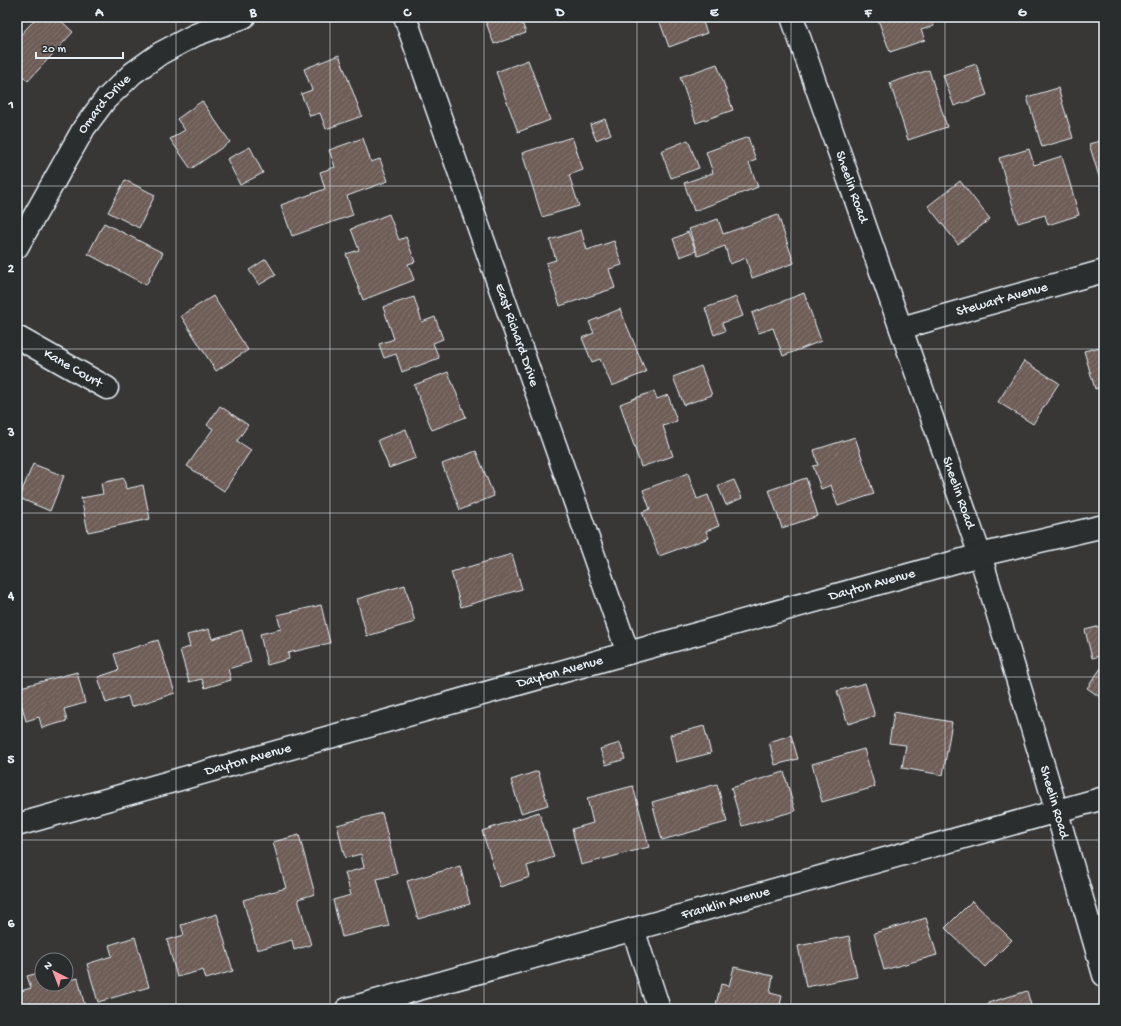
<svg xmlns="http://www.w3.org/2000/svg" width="1121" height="1026" viewBox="0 0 1121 1026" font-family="'Gochi Hand',sans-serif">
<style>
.building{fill:url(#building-hatch);stroke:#e8f1f8}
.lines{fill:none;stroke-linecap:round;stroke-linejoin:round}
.street-casing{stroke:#e8f1f8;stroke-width:25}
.secondary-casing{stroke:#e8f1f8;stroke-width:25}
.street{stroke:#2a2d2e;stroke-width:22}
.secondary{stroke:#2a2d2e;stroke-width:22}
.grid{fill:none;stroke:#e8f1f8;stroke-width:1;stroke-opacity:0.55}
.labels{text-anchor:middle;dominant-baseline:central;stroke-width:3;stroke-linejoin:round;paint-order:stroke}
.street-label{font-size:14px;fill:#e8f1f8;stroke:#2a2d2e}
.neatline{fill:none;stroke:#e8f1f8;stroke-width:1.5}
.grid-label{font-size:13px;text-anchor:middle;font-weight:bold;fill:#e8f1f8}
</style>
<defs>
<pattern id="building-hatch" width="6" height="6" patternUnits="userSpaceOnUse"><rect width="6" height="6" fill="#6e5d56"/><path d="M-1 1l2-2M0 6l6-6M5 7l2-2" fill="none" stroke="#83756f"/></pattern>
</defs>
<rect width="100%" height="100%" fill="#383736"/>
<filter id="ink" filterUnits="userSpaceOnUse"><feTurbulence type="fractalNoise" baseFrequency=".025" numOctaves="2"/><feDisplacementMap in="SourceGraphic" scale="8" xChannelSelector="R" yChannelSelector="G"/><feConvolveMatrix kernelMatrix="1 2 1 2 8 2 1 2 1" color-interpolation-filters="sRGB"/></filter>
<g filter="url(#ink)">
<g class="building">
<path d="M37,17H57L73,32L28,81L17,71V39Z"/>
<path d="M484,17H520L526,33L494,44Z"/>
<path d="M658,17H701L707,33L669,47Z"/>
<path d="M877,17H931L934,26L921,30L925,40L890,52Z"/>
<path d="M339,55L362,116L326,129L320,113L310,116L301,94L312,90L304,69Z"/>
<path d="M528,60L550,120L518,132L496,72Z"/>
<path d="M717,64L733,110L696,123L680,77Z"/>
<path d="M976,64L987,95L954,106L943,75Z"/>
<path d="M929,70L947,127L908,140L890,83Z"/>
<path d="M1058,88L1073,138L1042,147L1027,97Z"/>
<path d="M202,101L230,142L191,169L170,139L185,130L177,119Z"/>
<path d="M605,119L611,134L596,140L590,125Z"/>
<path d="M572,137L583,170L569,175L579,206L542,217L522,153Z"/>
<path d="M748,137L756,160L749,163L758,187L694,211L684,183L713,173L706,152Z"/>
<path d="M363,138L371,162L380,159L388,181L347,196L353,215L292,236L281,205L325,189L320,172L335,167L329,150Z"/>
<path d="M688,140L699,168L671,178L661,151Z"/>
<path d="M1104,140V189H1103L1089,144Z"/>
<path d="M250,147L263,173L240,185L227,159Z"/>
<path d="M1029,149L1034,165L1062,156L1079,215L1048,225L1045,215L1018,223L999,158Z"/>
<path d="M125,180L155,195L139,228L108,212Z"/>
<path d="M960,181L990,219L958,244L928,206Z"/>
<path d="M389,214L399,240L406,237L415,262L408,264L414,280L363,300L346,254L359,250L351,229Z"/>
<path d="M778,215L794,263L752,278L746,258L730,264L725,246L698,256L689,229L718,219L723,234Z"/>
<path d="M104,223L163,253L146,285L88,254Z"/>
<path d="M581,230L587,250L614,241L622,265L609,269L615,288L560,306L546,263L556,260L550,240Z"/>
<path d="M688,232L696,251L680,257L673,239Z"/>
<path d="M266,259L276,275L259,285L249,270Z"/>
<path d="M804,293L821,341L783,356L773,328L759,333L752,313Z"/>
<path d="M213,296L248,350L216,371L181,316Z"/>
<path d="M414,297L422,322L435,317L443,339L433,343L439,358L402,372L396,354L384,358L379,344L394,339L383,307Z"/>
<path d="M736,297L743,316L722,323L725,331L714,335L705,308Z"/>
<path d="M620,309L646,372L612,386L600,359L592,362L582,338L594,333L589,322Z"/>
<path d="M1104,346V386L1095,389L1084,351Z"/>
<path d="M1024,361L1059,383L1033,424L998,402Z"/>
<path d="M701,366L712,395L684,405L673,377Z"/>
<path d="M448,372L466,417L432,430L414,385Z"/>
<path d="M654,391L657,399L668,395L677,421L663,426L673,456L641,467L620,404Z"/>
<path d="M220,406L248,425L237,441L251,450L224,491L187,466L213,429L207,425Z"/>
<path d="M406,429L416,458L389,468L378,440Z"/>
<path d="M855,437L874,494L838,506L831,485L821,489L813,466L818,465L814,450Z"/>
<path d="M476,451L494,496L460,510L442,464Z"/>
<path d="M33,464L64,476L50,511L19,498Z"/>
<path d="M688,473L697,499L708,495L719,526L706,531L709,538L659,556L642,512L650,509L643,490Z"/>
<path d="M124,478L126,489L143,485L150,519L88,532L81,498L103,494L101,483Z"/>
<path d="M806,478L818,516L782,528L769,490Z"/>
<path d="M734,480L742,498L726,505L718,486Z"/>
<path d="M512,554L522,589L461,607L451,572Z"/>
<path d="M405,585L415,622L367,636L357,599Z"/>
<path d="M321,605L330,643L288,653L289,659L267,665L260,634L281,629L277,615Z"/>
<path d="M1104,625V655L1092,658L1085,630Z"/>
<path d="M209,629L212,639L242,630L251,662L228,669L231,680L205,688L202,679L189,682L180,650L190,647L187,635Z"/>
<path d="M158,640L175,693L131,707L128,696L106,703L98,677L119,670L114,654Z"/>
<path d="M1104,664V700L1087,688Z"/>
<path d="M77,672L85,703L64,709L67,721L42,728L39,717L26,721L17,688Z"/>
<path d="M865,683L875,716L848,724L837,691Z"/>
<path d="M894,712L952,722L943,775L902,768L906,745L889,743Z"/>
<path d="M704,726L711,753L676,762L670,735Z"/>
<path d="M791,735L798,759L775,765L769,742Z"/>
<path d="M620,743L625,759L606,765L600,749Z"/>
<path d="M864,749L875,787L822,802L812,764Z"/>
<path d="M538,771L548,805L521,813L511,780Z"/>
<path d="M784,772L795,811L742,826L731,788Z"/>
<path d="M717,784L727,822L662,840L652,802Z"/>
<path d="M633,786L649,847L581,865L572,829L593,823L587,798Z"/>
<path d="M539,812L554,857L527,866L530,877L500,887L482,831Z"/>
<path d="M382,813L397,874L377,879L389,926L342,937L333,900L351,895L345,873L364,868L361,854L345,858L337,825Z"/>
<path d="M299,835L315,894L298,899L311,945L294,950L292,940L257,950L243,900L286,888L273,842Z"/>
<path d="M460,866L470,904L418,919L407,881Z"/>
<path d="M972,901L1012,940L985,967L945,928Z"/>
<path d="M217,914L233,971L206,979L203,970L177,977L167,940L184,935L181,925Z"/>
<path d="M926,918L937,955L884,970L874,933Z"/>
<path d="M849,936L857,977L806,987L798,946Z"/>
<path d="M135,937L149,987L98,1002L87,964L112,956L109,945Z"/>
<path d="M734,967L773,976L770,993L782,996L779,1009H715L721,984L729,986Z"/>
<path d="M42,972V984H66V981L78,978L85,1007L76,1009H17V992L31,988L27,976Z"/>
<path d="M1027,991L1032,1009H990L988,1003Z"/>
</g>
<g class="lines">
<g class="street-casing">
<g id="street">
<path id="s1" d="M405,17L628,653"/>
<path id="s2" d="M792,17L980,555L1047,778L1104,975"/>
<path id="s3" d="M17,247L84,128L105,100L133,73L161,53L195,35L244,17"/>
<path id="s4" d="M901,328L1104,271"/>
<path id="s5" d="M17,337L107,388"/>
<path d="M633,929L659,1009"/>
<path id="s6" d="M347,1009L1104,798"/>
</g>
</g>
<g class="secondary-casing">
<g id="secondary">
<path id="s7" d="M17,825L628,653L980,555L1104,526"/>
</g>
</g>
<use href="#street" class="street"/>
<use href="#secondary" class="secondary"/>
</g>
</g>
<path class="grid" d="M176,17V1009M330,17V1009M484,17V1009M637,17V1009M791,17V1009M945,17V1009M17,186H1104M17,349H1104M17,513H1104M17,677H1104M17,840H1104"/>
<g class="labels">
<g class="street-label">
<text stroke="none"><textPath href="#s3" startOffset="168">Omard Drive</textPath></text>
<text stroke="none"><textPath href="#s2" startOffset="180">Sheelin Road</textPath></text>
<text stroke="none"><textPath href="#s4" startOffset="105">Stewart Avenue</textPath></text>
<text stroke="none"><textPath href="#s1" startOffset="337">East Richard Drive</textPath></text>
<text stroke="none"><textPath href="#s5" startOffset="64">Kane Court</textPath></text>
<text stroke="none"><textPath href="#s2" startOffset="504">Sheelin Road</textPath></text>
<text stroke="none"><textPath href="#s7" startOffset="888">Dayton Avenue</textPath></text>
<text stroke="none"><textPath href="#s7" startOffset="564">Dayton Avenue</textPath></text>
<text stroke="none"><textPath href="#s7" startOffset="240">Dayton Avenue</textPath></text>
<text stroke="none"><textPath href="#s2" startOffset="828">Sheelin Road</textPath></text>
<text stroke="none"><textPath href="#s6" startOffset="393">Franklin Avenue</textPath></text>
</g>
</g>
<rect width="1121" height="1026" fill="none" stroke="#2a2d2e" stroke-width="44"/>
<g transform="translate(54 972) rotate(318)"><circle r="19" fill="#2a2d2e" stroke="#767b7f"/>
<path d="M0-3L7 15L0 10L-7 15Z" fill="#ff9aa2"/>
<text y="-6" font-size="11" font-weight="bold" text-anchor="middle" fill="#e8f1f8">N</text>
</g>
<path d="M36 52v6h87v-6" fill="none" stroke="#e8f1f8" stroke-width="2"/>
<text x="42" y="52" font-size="12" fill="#e8f1f8" stroke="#2a2d2e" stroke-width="3" paint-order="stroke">20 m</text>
<rect x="22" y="22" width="1077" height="982" class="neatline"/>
<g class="grid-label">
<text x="99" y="16">A</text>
<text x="253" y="16">B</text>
<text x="407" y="16">C</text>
<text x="560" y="16">D</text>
<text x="714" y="16">E</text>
<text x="868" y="16">F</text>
<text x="1022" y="16">G</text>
<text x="11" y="108">1</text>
<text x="11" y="272">2</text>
<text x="11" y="436">3</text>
<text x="11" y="599">4</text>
<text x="11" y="763">5</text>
<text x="11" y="927">6</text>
</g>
</svg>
